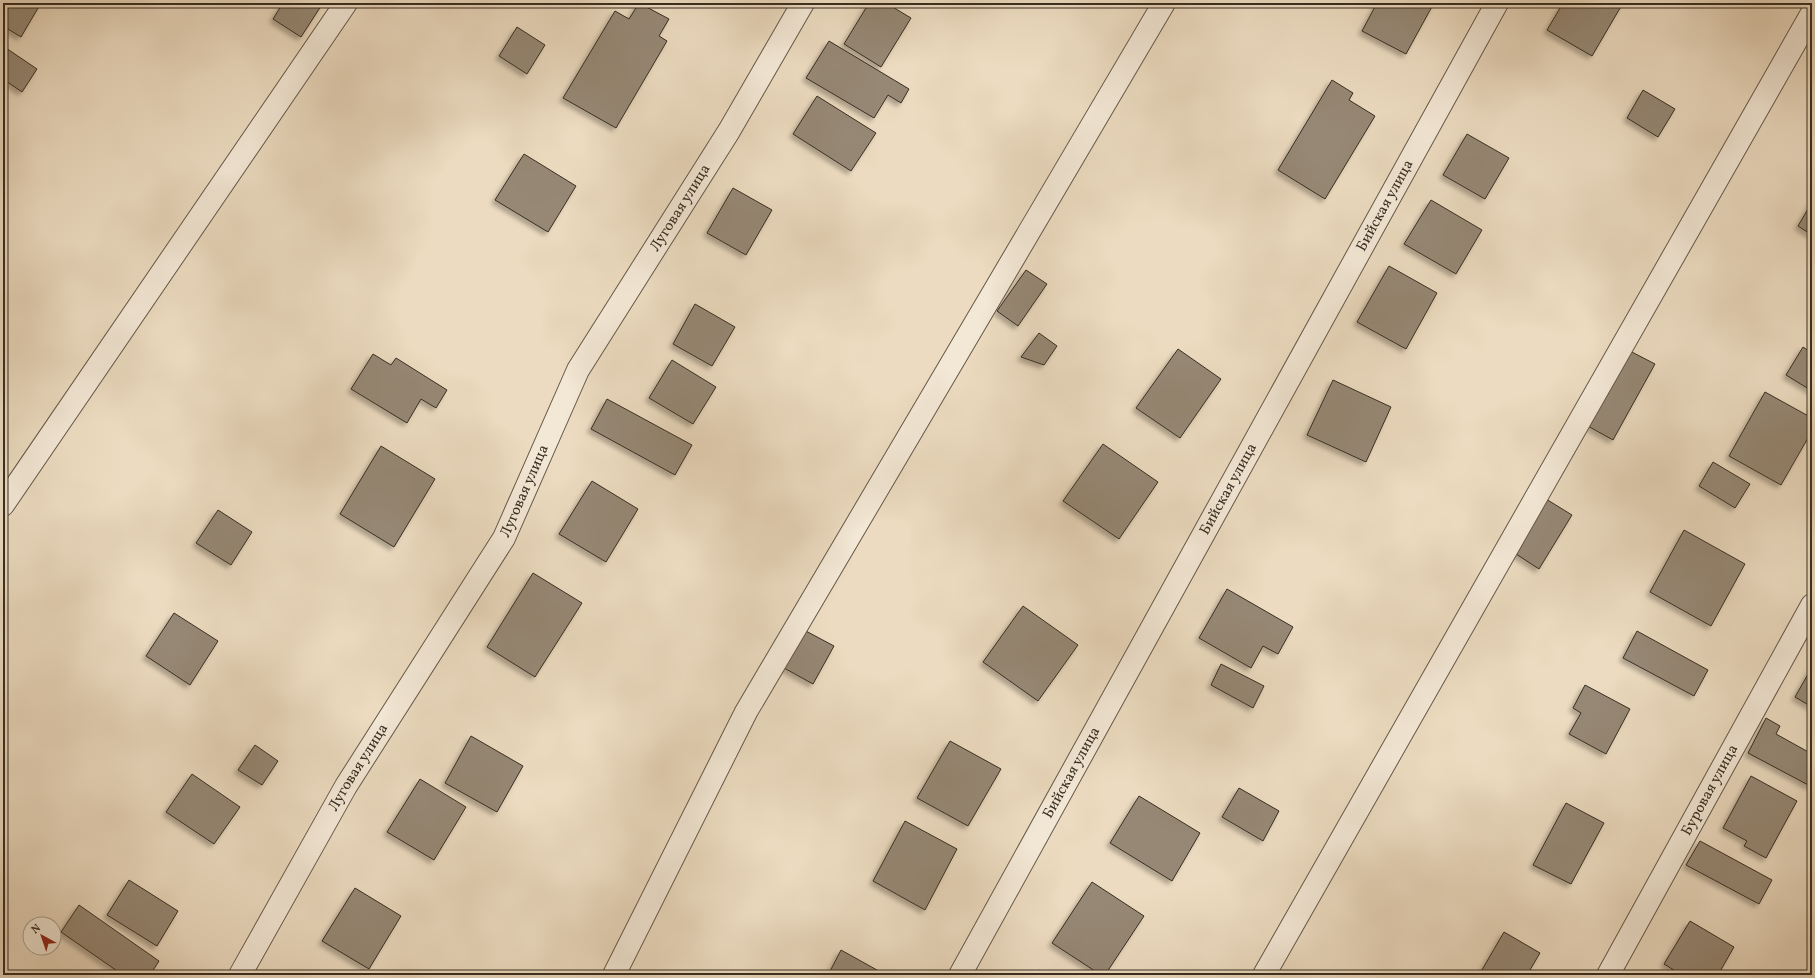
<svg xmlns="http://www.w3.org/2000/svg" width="1815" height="978" viewBox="0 0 1815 978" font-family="Vollkorn,serif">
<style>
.building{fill:#968874;stroke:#382e21;filter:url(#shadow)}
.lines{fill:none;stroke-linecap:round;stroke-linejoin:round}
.minor-casing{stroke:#655949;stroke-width:24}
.minor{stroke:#f3e8d6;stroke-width:22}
.labels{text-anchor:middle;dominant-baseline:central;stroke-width:3;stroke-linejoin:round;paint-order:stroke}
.street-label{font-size:15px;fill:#382e21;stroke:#f3e8d6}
</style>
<defs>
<filter id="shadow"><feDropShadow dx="-3.5" dy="3.5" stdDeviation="2" flood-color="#0004"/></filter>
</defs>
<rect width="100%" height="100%" fill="#ecdbc0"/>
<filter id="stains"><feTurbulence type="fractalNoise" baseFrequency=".005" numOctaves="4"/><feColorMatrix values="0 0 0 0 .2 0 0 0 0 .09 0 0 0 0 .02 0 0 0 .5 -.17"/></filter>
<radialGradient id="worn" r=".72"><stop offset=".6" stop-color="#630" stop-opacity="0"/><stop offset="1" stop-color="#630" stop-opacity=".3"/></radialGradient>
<g class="building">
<path d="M3,3H41L21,37L3,26Z"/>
<path d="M283,3H323L301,37L273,19Z"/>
<path d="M639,3L669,19L659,36L667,41L616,128L563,98L615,11L629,19Z"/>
<path d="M869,3H886L911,18L881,67L844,44Z"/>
<path d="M1377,3H1434L1406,54L1362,31Z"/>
<path d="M1563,3H1623L1592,56L1547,30Z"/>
<path d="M517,27L545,45L527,74L499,56Z"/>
<path d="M829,41L909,89L901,103L888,95L874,118L806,78Z"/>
<path d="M3,46L37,69L22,92L3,79Z"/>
<path d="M1332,80L1353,93L1349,100L1375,116L1325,199L1278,170Z"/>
<path d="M1643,90L1675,109L1658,137L1627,118Z"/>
<path d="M817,96L876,133L851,171L793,134Z"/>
<path d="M1467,134L1509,158L1485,199L1443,175Z"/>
<path d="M524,154L576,186L548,232L495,200Z"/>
<path d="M733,188L772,210L746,255L707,233Z"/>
<path d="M1431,200L1482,230L1456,274L1404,244Z"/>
<path d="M1812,202V235L1798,226Z"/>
<path d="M1389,266L1437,293L1406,349L1357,322Z"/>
<path d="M1026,270L1047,284L1018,326L997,311Z"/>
<path d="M695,304L735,327L712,366L673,344Z"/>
<path d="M1039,333L1057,346L1044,365L1021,357Z"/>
<path d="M1803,347L1812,353V391L1786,375Z"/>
<path d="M1178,349L1221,379L1180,438L1136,408Z"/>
<path d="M1628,350L1655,364L1613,440L1586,425Z"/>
<path d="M373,354L391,365L396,358L447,390L436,408L421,399L407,423L351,389Z"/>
<path d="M672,360L716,387L693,424L649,398Z"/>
<path d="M1333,380L1391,407L1366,462L1307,435Z"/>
<path d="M1765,392L1812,418V431L1781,485L1729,456Z"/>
<path d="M607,399L692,445L675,475L591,429Z"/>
<path d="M1103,444L1158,482L1119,539L1063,501Z"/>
<path d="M381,446L435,479L394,547L340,514Z"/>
<path d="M1713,462L1750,484L1735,508L1699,486Z"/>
<path d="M592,481L638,509L606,562L559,534Z"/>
<path d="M1546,499L1572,515L1539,569L1513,552Z"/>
<path d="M218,510L252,532L231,565L196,543Z"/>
<path d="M1684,530L1745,564L1711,626L1650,592Z"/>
<path d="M533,573L582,603L535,677L487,647Z"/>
<path d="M1227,589L1293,627L1278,654L1263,646L1251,668L1199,638Z"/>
<path d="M1023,606L1078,645L1038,701L983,662Z"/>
<path d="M174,613L218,641L190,685L146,656Z"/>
<path d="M804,630L834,646L813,684L784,668Z"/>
<path d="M1637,631L1708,670L1694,696L1623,658Z"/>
<path d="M1221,664L1264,686L1253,708L1211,685Z"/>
<path d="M1812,667V707L1795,697Z"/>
<path d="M1585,685L1630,709L1606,754L1569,734L1581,713L1573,708Z"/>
<path d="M1766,718L1780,726L1776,734L1812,754V787L1748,753Z"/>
<path d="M471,736L523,766L497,812L445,783Z"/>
<path d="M950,741L1001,769L968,826L917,798Z"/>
<path d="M255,745L278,761L262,785L238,770Z"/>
<path d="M192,774L240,807L214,844L166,812Z"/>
<path d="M1751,776L1797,801L1766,858L1744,846L1747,841L1723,828Z"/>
<path d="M420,779L466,807L434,860L387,832Z"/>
<path d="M1239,788L1279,811L1263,841L1222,817Z"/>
<path d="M1139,796L1200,833L1172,881L1110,843Z"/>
<path d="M1566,803L1604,823L1571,884L1533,865Z"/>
<path d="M905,821L957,849L925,910L873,881Z"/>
<path d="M1700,841L1772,880L1759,904L1686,865Z"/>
<path d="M129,880L178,911L157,946L107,915Z"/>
<path d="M1092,882L1144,916L1105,975H1101L1052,943Z"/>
<path d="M355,888L401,916L369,969L322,941Z"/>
<path d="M79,905L159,961L150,975H123L61,932Z"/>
<path d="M1690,921L1734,947L1718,975H1682L1664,964Z"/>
<path d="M1504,932L1540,953L1527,975H1479Z"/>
<path d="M841,950L886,975H828Z"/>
<path d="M1039,970L1048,975H1036Z"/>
</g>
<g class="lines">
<g class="minor-casing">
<g id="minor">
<path d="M3,505L346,3"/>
<path id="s1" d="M240,975L346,786L504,538L578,370L729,131L803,3"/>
<path d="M614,975L746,712L1164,3"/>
<path id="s2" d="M960,975L1497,3"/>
<path d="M1264,975L1812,13"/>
<path id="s3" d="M1608,975L1812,605"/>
</g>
</g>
<use href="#minor" class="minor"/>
</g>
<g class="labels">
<g class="street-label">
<text stroke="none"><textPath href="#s2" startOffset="879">Бийская улица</textPath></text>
<text stroke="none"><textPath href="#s1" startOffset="886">Луговая улица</textPath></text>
<text stroke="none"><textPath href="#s2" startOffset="555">Бийская улица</textPath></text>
<text stroke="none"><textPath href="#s1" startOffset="562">Луговая улица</textPath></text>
<text stroke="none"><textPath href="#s1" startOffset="239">Луговая улица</textPath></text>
<text stroke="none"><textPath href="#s2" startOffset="231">Бийская улица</textPath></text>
<text stroke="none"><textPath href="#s3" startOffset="211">Буровая улица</textPath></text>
</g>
</g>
<rect width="1815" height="978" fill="none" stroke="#ecdbc0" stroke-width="16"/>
<rect x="4" y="4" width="1807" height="970" fill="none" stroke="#382e21" stroke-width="2"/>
<rect x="8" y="8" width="1799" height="962" fill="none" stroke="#382e21"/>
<g transform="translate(42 936) rotate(320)"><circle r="19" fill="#f3e8d6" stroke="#a89e8e"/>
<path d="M0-3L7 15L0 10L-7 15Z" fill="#8f2418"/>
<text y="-6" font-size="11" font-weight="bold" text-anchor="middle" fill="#382e21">N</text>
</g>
<rect width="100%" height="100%" filter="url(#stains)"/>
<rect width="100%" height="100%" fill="url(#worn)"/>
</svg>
